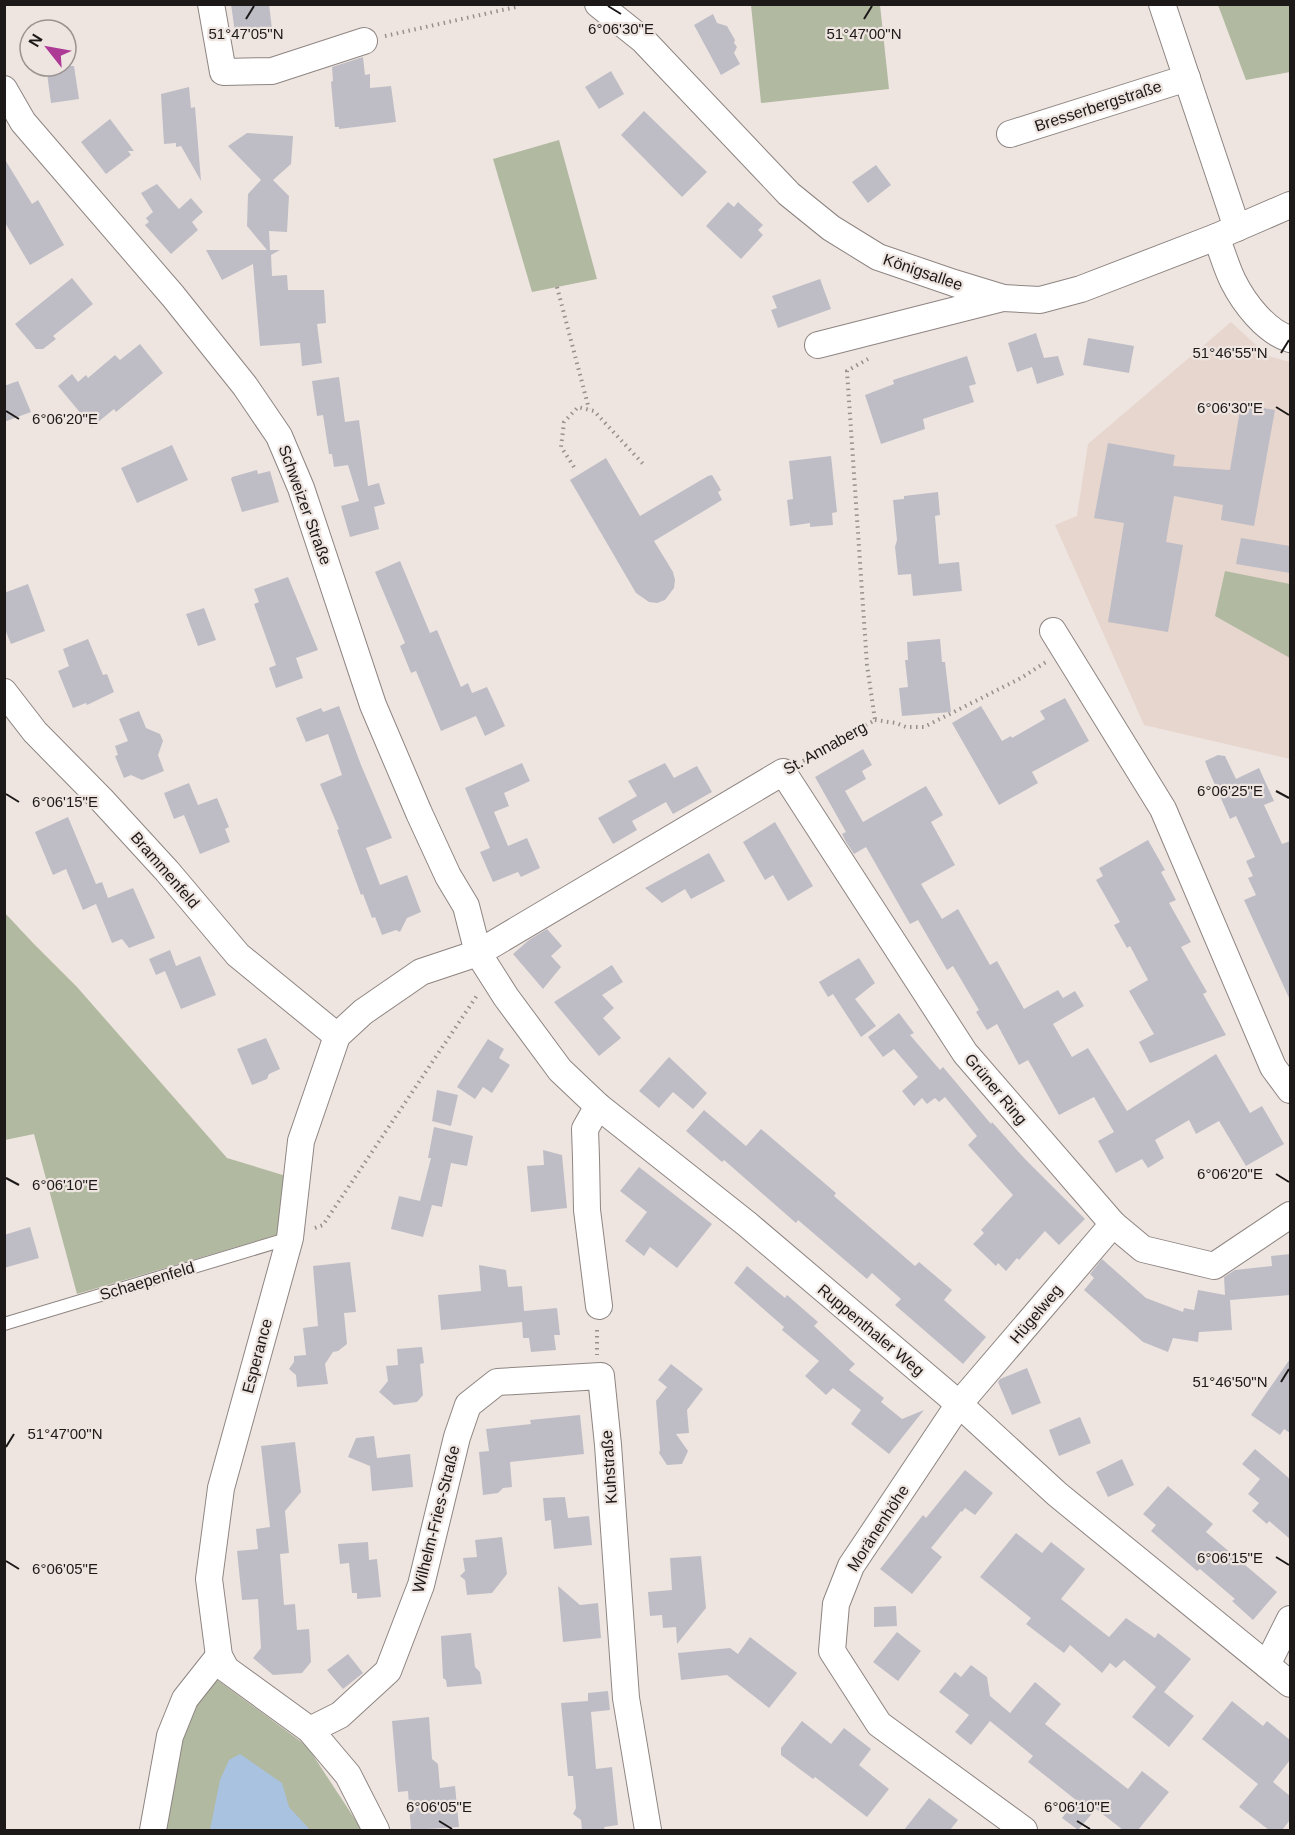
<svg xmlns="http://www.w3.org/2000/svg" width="1295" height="1835" viewBox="0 0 1295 1835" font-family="Helvetica,sans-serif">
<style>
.built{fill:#e7d6ce}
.green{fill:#b1b9a0}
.water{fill:#a9c2e0}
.building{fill:#bebdc6}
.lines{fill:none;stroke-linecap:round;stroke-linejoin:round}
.lane-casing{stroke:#8e8582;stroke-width:14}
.street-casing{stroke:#8e8582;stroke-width:28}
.path{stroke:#97908d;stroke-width:4;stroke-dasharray:1.5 4.5;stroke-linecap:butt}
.lane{stroke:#fff;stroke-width:12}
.street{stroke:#fff;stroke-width:26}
.ticks{fill:none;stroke:#1d1918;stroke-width:2}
.labels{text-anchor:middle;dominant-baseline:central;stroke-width:4.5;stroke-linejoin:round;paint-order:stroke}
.street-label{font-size:16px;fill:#1d1918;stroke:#eee5e0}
.ticks-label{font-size:15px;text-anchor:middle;fill:#1d1918;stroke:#eee5e0;stroke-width:4.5;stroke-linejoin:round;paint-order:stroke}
</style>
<rect width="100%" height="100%" fill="#eee5e0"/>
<path class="built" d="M1231,322L1268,356L1290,362V759L1144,725L1055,525L1077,516L1088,444Z"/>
<g class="green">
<path d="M751,5H880L889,89L761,103Z"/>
<path d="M1218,5H1290V72L1246,80Z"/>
<path d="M559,140L597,279L532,292L493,159Z"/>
<path d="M1225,571L1290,584V658L1215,616Z"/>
<path d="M4,912L33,943L77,987L227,1158L286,1176L277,1235L77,1294L34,1134L5,1140Z"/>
<path d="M216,1679L307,1746L362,1830H163L174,1773L191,1707Z"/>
</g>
<path class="water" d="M240,1754L282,1783L289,1807L310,1830H210L220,1780L229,1760Z"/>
<g class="building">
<path d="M231,4H269L272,29L235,33Z"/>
<path d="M713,14L717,23L727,26L735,40L734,43L737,47L734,53L740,64L721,75L694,25Z"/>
<path d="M363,57L365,75L370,74V88L391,86L396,122L339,129V127H335L331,82L333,81L332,67Z"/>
<path d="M46,66H74L79,99L51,103Z"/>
<path d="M611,71L624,94L599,109L585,87Z"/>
<path d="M189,87L191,108L195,107L201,181L181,146L176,147V143L164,144L161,94Z"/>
<path d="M644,111L707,172L682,197L621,135Z"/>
<path d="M110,119L134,151H128L131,155L106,174L81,142Z"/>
<path d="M247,133L293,136L291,164L273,180L289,196L287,232L269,231L270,250H280L271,255L272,276L287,275L288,290H324L326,323L317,324L322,363L302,366L300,343L260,346L253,264L222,280L206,250H267L247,226L248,194L261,180L228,146Z"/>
<path d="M4,158L32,204L38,200L64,245L30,265L4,221Z"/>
<path d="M876,165L891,185L868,203L852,182Z"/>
<path d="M157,184L179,209L191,198L203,212L192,222L198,230L171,254L145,225L149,222L146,218L153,212L141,193Z"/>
<path d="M728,202L734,207L738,202L763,225L758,230L763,235L741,259L706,226Z"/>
<path d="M72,278L93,304L53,336L56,339L43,349H36L15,324Z"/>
<path d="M820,279L831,309L778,328L771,310L777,308L772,296Z"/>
<path d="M1036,333L1044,358L1058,356L1064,375L1037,384L1032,367L1017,372L1008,343Z"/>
<path d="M1088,338L1134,346L1129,373L1083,365Z"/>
<path d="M140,344L163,373L116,412L114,409L92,427L58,386L72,374L78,382L86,375L88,378L115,355L120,360Z"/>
<path d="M967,356L976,384L969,386L974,402L923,419L925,429L881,444L865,395L894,384L893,380Z"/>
<path d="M339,377L345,422L359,420L368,486L379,483L385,504L374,507L379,529L350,537L341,506L359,501L348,465L334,467L332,454H329L323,415L317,416L312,381Z"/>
<path d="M18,381L31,412L4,422V386Z"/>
<path d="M1241,404L1275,410L1254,526L1221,520L1223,505L1174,496L1166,542L1183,545L1168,632L1108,622L1124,523L1094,518L1108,443L1175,455L1173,466L1230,470Z"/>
<path d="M172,445L188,480L137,503L121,468Z"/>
<path d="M831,456L837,512L832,513L833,525L810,527V523L790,526L787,500L793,499L789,461Z"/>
<path d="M606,458L640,516L708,476L712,475L721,490L718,492L722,500L654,541L673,572L675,580L674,588L665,600L657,603L649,602L636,593L570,480Z"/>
<path d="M257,470L258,474L270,471L279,502L242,512L231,479L232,477Z"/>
<path d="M938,492L940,515L935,516L939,564L959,562L962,591L913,596L911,574L898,575L895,547L897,540L893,500L904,499V496Z"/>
<path d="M1241,538L1290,546V573L1236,564Z"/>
<path d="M400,561L430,633L437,630L461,687L468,683L472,693L487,687L505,726L485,736L476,716L441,731L416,671L411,673L400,646L405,643L375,572Z"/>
<path d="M288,577L318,650L296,658L303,678L276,688L269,668L276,665L254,604L259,602L254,589Z"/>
<path d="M28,584L45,631L11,644L4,627V593Z"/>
<path d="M204,608L216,640L198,646L186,614Z"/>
<path d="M88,639L103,675L107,674L114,692L87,705L86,703L73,708L58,671L69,666L63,649Z"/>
<path d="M940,639L942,662H945L951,712L902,716L899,688L908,687L905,660H908L907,642Z"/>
<path d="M1065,698L1089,741L1032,772L1038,783L999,805L952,723L981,706L1002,741L1011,736L1012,738L1045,719L1040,711Z"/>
<path d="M339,706L361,765L392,838L366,848L380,885L407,875L421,912L407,918L400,932L396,930L382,935L375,917L372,918L363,894L361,895L337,830L339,829L320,784L342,775L328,734L306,742L296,718L321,708L323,712Z"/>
<path d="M139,711L146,728L160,734L163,741L158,755L164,771L142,780L131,775L124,778L115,756L118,755L115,746L128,741L119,719Z"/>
<path d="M863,749L872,765L862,771L866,779L845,791L863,822L926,786L943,815L931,822L955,865L921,884L942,919L958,909L990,965L997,961L1024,1009L1058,990L1063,998L1075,991L1084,1006L1053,1024L1072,1057L1088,1048L1127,1111L1216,1054L1250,1113L1262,1106L1284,1144L1246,1166L1219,1121L1196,1134L1189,1120L1155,1140L1164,1158L1148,1168L1142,1159L1116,1173L1098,1141L1114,1132L1094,1097L1059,1115L1028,1060L1019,1065L997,1024L987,1030L976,1012L979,1010L953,966L947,970L918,920L910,924L866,847L854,854L846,842L842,834L846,832L815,777Z"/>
<path d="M1218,755L1225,756L1236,779L1259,768L1274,801L1264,805L1282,844L1290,841V1000L1244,900L1256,895L1248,878L1253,876L1246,861L1255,857L1236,816L1230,819L1208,769L1205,761Z"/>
<path d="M522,763L530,781L504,793L509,806L494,812L508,846L527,838L540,868L521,877L518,872L493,882L480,852L490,848L465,788Z"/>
<path d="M665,763L674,778L697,766L712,792L673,814L666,802L632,821L637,830L613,844L598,818L637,796L628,781Z"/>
<path d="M189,783L198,805L217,798L229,827L225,829L230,842L200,854L184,815L174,819L164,793Z"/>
<path d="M68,817L96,884L102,882L108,898L133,888L155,938L129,948L122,939L112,943L96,904L83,910L66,869L53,875L35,832Z"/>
<path d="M775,822L813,886L788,901L773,875L765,880L743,842Z"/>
<path d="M1148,840L1165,870L1161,872L1176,900L1169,903L1191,942L1181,947L1207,992L1203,994L1226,1035L1150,1063L1139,1042L1154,1034L1129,991L1148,980L1130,946L1127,948L1114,925L1120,922L1096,880L1103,876L1099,868Z"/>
<path d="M709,853L725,881L691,899L685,889L662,903L645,888Z"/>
<path d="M547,929L562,946L551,956L561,967L543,989L513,954L529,940Z"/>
<path d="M170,950L176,966L200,956L216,995L181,1009L165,971L156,975L149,959Z"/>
<path d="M859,958L875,983L855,999L876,1026L861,1037L833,994L828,997L819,982Z"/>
<path d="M612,965L623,982L602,995L614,1008L603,1018L621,1038L599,1056L554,1002Z"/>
<path d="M899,1013L914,1033L910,1035L940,1070L943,1067L991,1124L992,1122L1025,1159L1085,1219L1059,1245L1045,1231L1019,1260L1017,1258L1006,1271L998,1263L996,1266L973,1244L984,1233L981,1230L1013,1195L968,1145L977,1136L945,1097L939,1102L935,1098L927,1104L922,1098L914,1106L902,1091L918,1077L894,1049L883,1057L868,1037Z"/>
<path d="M266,1038L280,1069L269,1074L267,1079L252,1085L237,1049Z"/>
<path d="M488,1039L504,1049L499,1058L510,1065L492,1093L483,1087L475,1099L457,1087Z"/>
<path d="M669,1057L707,1093L693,1109L673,1092L659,1108L639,1091Z"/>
<path d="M437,1090L458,1095L451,1126L432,1121Z"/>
<path d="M704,1110L746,1146L761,1129L836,1193L834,1196L915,1266L919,1262L952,1290L944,1300L986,1337L963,1364L895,1305L901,1299L872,1273L867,1279L798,1220L796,1223L724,1160L722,1162L686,1131Z"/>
<path d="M434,1127L473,1136L467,1166L451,1163L442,1207L432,1205L423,1237L391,1229L399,1196L420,1201L431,1158H428Z"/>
<path d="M543,1150L562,1155L567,1208L531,1212L527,1166L544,1165Z"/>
<path d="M639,1167L712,1224L677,1268L650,1247L644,1256L625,1241L647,1212L620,1191Z"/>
<path d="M30,1227L39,1258L4,1268V1235Z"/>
<path d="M1290,1254V1295L1230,1300L1232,1330L1199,1332L1198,1342L1173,1338L1168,1352L1143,1342L1084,1290L1094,1278L1090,1274L1102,1259L1146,1298L1183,1312L1184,1308L1194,1310L1198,1290L1225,1295L1224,1277L1235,1270L1272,1266L1271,1256Z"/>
<path d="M350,1262L356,1312L344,1313L347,1344L338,1351L333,1352L325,1364L328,1384L297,1387L296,1375L289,1369L294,1362V1356L306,1355L303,1328L318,1326L313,1266Z"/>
<path d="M479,1265L506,1270L508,1287L522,1286L524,1311L557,1308L560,1335H554L556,1350L531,1352L529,1338H523L522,1322L441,1330L438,1295L481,1291Z"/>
<path d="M747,1266L785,1298L787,1295L818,1322L814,1326L855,1364L849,1370L884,1398L881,1402L902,1419L924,1410L889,1454L851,1424L861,1410L833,1388L826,1395L805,1376L819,1361L782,1330L784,1327L734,1283Z"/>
<path d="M422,1347L424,1363L420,1364L423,1395L417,1402L394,1405L379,1392L388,1381L386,1366L398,1365L397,1349Z"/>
<path d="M1290,1359V1433L1284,1429L1280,1435L1251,1415Z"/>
<path d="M671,1364L703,1389L687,1410L689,1433L676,1434L688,1451L682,1464L667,1465L659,1453L660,1450L656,1401L667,1387L658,1380Z"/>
<path d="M1027,1368L1041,1403L1012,1415L998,1382L1000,1379Z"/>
<path d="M580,1415L584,1454L510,1462L512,1487L503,1488L498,1493L483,1495L479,1452L489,1451L486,1429L531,1424L530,1420Z"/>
<path d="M1080,1417L1091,1443L1059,1456L1049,1430Z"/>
<path d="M374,1436L377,1458L410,1454L413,1487L372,1491L370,1466L348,1457L356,1438Z"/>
<path d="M295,1442L301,1492L285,1511L289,1553L280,1554L284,1605L295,1604L297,1630L309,1629L311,1662L302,1673L273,1675L253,1658L261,1648L258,1599L242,1600L237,1551L258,1549L256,1529L270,1527L261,1446Z"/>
<path d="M1255,1449L1290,1479V1539L1269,1521L1267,1524L1252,1511L1259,1503L1248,1494L1260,1479L1242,1464Z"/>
<path d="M1122,1459L1134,1485L1108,1497L1096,1472Z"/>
<path d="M965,1470L993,1493L975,1515L965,1508L962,1512L961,1511L931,1548L942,1557L912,1594L880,1569L923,1515L926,1518Z"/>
<path d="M1168,1486L1213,1524L1206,1532L1277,1592L1253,1620L1232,1601L1235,1599L1200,1569L1197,1571L1151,1531L1156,1525L1143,1514Z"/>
<path d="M565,1497L568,1518L589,1516L592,1545L554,1549L551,1520L545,1521L543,1498Z"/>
<path d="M1016,1533L1042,1553L1051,1542L1085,1569L1061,1599L1109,1637L1126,1618L1155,1638L1158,1633L1191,1659L1164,1692L1194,1716L1169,1747L1132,1717L1156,1687L1124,1660L1116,1668L1110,1663L1102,1673L1070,1645L1064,1653L1026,1624L1031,1618L980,1577Z"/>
<path d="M502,1537L507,1574L492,1593L467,1595L465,1580L460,1576L465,1571L463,1558L477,1557L475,1540Z"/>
<path d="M368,1542L369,1560L377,1559L381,1597L357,1599V1593H352L349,1563L340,1564L338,1544Z"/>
<path d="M701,1556L706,1608L677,1644L676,1627L663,1628L662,1615L650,1616L648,1592L672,1590L670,1558Z"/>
<path d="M558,1586L580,1605L598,1603L601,1638L563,1642Z"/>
<path d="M896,1606L897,1626L874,1627V1607Z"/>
<path d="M897,1632L921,1651L898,1681L873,1662Z"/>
<path d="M471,1633L475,1667L480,1672L482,1684L447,1687L446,1680L443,1678L441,1636Z"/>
<path d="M750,1637L797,1673L769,1708L727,1675L681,1680L678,1653L730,1648L738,1654Z"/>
<path d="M348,1654L363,1673L343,1689L327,1670Z"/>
<path d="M971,1665L987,1677L990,1696L1010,1713L1035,1682L1061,1704L1045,1724L1128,1789L1142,1771L1169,1792L1138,1830H1123L1096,1809L1078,1830L1062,1818L1076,1800L1028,1762L1033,1756L990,1721L971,1745L955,1732L969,1715L939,1692L955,1672L961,1677Z"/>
<path d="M608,1691L610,1710L591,1712L596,1769L612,1767L618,1825L604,1827L605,1830H582L581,1820L573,1814L576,1808L575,1795L573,1776H568L561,1703L588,1701V1693Z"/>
<path d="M1232,1701L1263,1726L1267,1721L1290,1740V1760L1273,1782L1290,1796V1820L1282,1830H1269L1239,1807L1258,1784L1202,1739Z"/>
<path d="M429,1717L432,1759L438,1764L440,1788L455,1786L459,1827L411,1830L408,1791L398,1792L392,1721Z"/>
<path d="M802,1721L831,1744L844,1728L871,1749L859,1765L889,1789L867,1817L815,1777L813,1779L781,1755V1748Z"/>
<path d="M929,1798L958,1820L950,1830H904Z"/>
</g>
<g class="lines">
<g class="lane-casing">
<path id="lane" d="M4,1324L290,1238"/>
</g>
<g class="street-casing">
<g id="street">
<path d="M211,4L223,72L272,71L364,41"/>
<path d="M598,4L643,40L789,194L831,228L878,257L954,283L1003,298L1040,300L1081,289L1216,237L1290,205"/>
<path d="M1162,4L1237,228"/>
<path d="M4,89L23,122L173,296L245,386L279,436L301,488L373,705L419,813L448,876L466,906L478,953L506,997L560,1070L598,1106L747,1224L959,1404L1057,1494L1290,1684"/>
<path d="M1010,134L1187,78"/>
<path d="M1216,237C1222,251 1226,267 1233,281C1244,303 1266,332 1290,339"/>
<path d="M818,345L1003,298"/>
<path d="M1053,631L1163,809L1273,1067L1290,1090"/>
<path d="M4,692L35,732L101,799L167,871L238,955L337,1036"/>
<path d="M598,1106L585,1129L586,1158L587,1210L599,1306"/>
<path d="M1267,1665L1290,1619"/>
<path d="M310,1730L340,1715L388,1671L421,1585L457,1437L468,1405L497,1382L601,1376L608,1445L626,1698L648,1830"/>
<path d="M153,1830L170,1736L185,1699L219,1656"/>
<path d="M376,1830L348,1775L310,1730L226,1669L219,1656L209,1579L221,1488L290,1238L301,1141L337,1036L363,1012L421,972L478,953L783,772L965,1053L1113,1224L1143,1249L1214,1266L1290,1215"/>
<path d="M1024,1830L879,1724L832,1651L836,1604L851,1566L959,1404L1113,1224"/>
</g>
</g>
<g class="path">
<path d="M385,36L516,7L518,4"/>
<path d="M557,287L589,409"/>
<path d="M574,467L561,447L564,422L578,407L594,411L645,466"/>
<path d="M875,720L896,723L906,727H924L1021,678L1046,662"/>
<path d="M803,761L875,720L867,665L847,371L868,359"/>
<path d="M315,1228L323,1225L478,994"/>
<path d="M597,1330V1355"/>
</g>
<use href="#lane" class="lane"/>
<use href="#street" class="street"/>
</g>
<path class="ticks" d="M608,6L621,14M246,19L254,6M864,19L872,6M1281,353L1289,340M1276,407L1289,415M6,411L19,419M1276,791L1289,798M6,794L19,802M1276,1174L1289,1182M6,1178L19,1185M1281,1382L1289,1369M6,1447L14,1434M1276,1557L1289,1565M6,1561L19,1569M439,1821L452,1829M1077,1821L1090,1829"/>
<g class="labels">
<g class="street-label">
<text transform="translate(1098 106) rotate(-18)">Bresserbergstraße</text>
<text transform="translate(923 272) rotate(19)">Königsallee</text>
<text transform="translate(305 505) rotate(70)">Schweizer Straße</text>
<text transform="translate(825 748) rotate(-29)">St. Annaberg</text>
<text transform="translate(165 870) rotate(49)">Brammenfeld</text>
<text transform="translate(996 1089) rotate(50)">Grüner Ring</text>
<text transform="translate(147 1281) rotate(-17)">Schaepenfeld</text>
<text transform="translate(1036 1314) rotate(-50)">Hügelweg</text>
<text transform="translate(871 1330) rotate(40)">Ruppenthaler Weg</text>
<text transform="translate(257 1356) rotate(-75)">Esperance</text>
<text transform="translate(609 1467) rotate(-94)">Kuhstraße</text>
<text transform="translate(436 1519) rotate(-76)">Wilhelm-Fries-Straße</text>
<text transform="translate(878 1528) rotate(-57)">Moränenhöhe</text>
</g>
</g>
<g class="ticks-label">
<text x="621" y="34">6°06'30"E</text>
<text x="864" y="39">51°47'00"N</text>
<text x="246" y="39">51°47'05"N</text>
<text x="1230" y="358">51°46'55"N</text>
<text x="1230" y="413">6°06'30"E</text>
<text x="65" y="424">6°06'20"E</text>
<text x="1230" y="796">6°06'25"E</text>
<text x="65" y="807">6°06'15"E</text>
<text x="1230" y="1179">6°06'20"E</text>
<text x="65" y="1190">6°06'10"E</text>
<text x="1230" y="1387">51°46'50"N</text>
<text x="65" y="1439">51°47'00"N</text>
<text x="1230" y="1563">6°06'15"E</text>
<text x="65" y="1574">6°06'05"E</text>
<text x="439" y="1812">6°06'05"E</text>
<text x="1077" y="1812">6°06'10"E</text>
</g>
<rect width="1295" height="1835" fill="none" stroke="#1d1918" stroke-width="12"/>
<g transform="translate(48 48) rotate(301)"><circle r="28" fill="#eee5e0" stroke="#9a9390" stroke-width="1.5"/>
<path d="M0-4.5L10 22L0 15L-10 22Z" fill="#ad3a95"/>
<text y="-9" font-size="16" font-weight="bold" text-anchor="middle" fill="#1d1918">N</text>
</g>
</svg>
